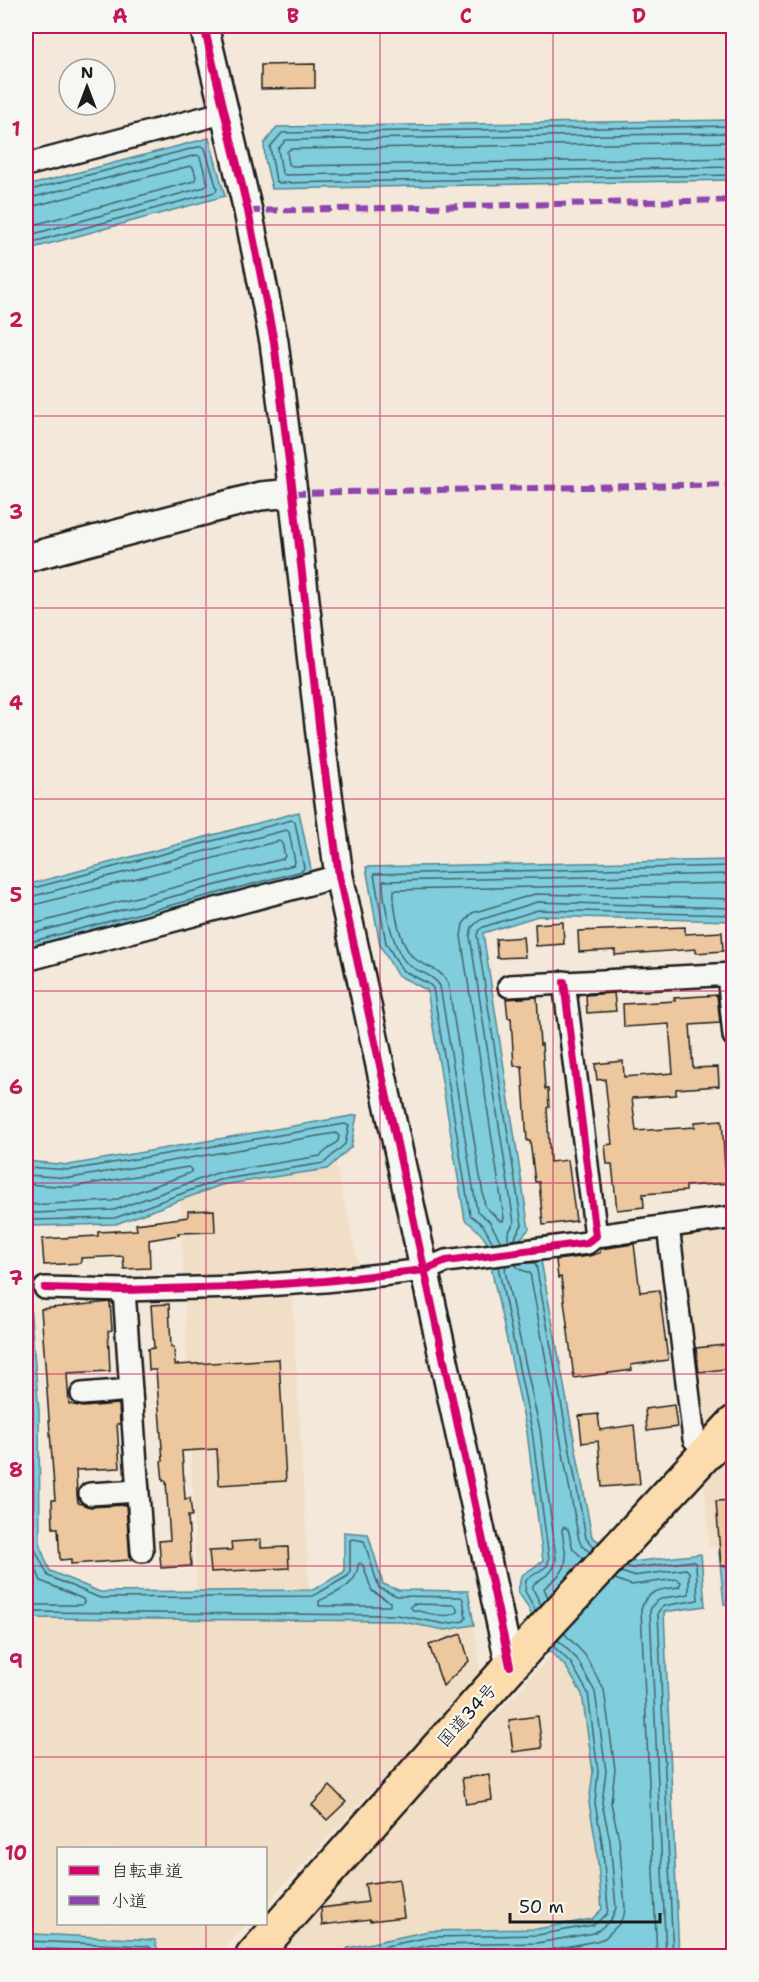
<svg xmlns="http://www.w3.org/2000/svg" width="759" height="1982" viewBox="0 0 759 1982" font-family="'Shantell Sans','Klee One',sans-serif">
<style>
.built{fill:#f1dec7}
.water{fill:#7fcddd;stroke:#578690;stroke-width:1.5}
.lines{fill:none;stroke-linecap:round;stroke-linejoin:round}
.shore{stroke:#446369;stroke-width:1.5}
.building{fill:#edc89e;stroke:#1c1c1c;stroke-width:1.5}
.minor-casing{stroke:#1c1c1c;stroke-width:26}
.tertiary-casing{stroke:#1c1c1c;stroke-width:32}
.trunk-casing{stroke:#1c1c1c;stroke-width:38}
.minor{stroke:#f6f6f2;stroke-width:21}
.tertiary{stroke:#f6f6f2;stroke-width:27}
.trunk{stroke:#fcdcac;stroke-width:33}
.quiet{stroke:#8e44ad;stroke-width:6;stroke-dasharray:12 6;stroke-linecap:butt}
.cycleway-casing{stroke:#f6f6f2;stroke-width:11}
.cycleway{stroke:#d6006c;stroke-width:8}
.grid{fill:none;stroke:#c2185b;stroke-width:1.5;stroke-opacity:0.55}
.labels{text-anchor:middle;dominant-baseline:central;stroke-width:4.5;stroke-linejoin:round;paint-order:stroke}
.street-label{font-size:18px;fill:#1c1c1c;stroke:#f6f6f2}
.neatline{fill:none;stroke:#c2185b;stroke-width:2}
.grid-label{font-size:20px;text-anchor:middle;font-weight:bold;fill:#c2185b}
</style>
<rect width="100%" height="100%" fill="#f3e8d9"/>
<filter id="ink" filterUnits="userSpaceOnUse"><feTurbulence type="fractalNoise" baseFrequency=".0167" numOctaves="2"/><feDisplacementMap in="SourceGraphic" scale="12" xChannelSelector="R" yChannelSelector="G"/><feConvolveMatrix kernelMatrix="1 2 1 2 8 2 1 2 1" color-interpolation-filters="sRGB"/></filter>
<g filter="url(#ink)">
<g class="built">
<path d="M334,1156L363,1284L292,1296L310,1601L474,1625L481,1674L266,1904V1848H58V1924H247L216,1956H26V1604L197,1599L180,1190Z"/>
<path d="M733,1227V1400L698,1440L675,1236Z"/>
<path d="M733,1447V1545L709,1547L704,1479Z"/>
<path d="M562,1644L596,1715L616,1931L368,1956H286L278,1949Z"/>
</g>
<g class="water">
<path d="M733,120V180L272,189L265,160L264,144L277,127Z"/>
<path d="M209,138L225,196L26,250V186Z"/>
<path d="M299,812L312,874L26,949V885Z"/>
<path d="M733,860V921L538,916L483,933L529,1229L521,1238L526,1258L540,1255L592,1537L631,1562L701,1554L705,1606L664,1612L679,1956H339L348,1948L429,1931L537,1929L592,1919L602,1909L596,1843L589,1803L593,1772L582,1694L566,1667L547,1648L527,1605L518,1592L521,1576L543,1561L527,1432L492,1272C493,1247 485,1234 465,1220L427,990L397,975L380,945L366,867Z"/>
<path d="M357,1115L351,1147L327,1169L221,1185L116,1224L33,1226L26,1251V1161L69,1165Z"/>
<path d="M26,1258L39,1411L40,1546L50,1571L100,1592L313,1590L344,1572V1532L368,1534L383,1584L398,1590L468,1591L474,1625L445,1630L397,1621L26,1618Z"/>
<path d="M733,1551V1604H724L719,1552Z"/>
<path d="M34,1934L155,1940L159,1956H26V1935Z"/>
</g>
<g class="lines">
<g class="shore">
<path d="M734,126L282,133L270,147L276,181L279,183L734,175"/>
<path d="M734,133L286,140L278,149L282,173L285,175L734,167"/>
<path d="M734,142L290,149L287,152L289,164L292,166L734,158"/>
<path d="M26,191L202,146L205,148L217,189L215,192L26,244"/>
<path d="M26,199L197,155L200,157L208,184L205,187L26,236"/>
<path d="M26,208L190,166L193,167L196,177L194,181L26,227"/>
<path d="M734,883L394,890C393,908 400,946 414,958C426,968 441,968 448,983L485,1206L500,1221H503L504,1218L461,936L463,924L472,913L535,894L734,899"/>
<path d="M26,890L292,820L295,822L304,868L302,871L26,943"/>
<path d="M26,898L286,830L289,832L295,862L293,865L26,935"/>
<path d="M26,907L279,841L282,843L285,856L283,859L26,926"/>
<path d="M26,1167L70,1170L345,1124L349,1126L345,1144L324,1163L219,1180L115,1218L32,1220L28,1223L26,1230"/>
<path d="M26,1175L71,1178L336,1133L339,1136L338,1141L320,1156L217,1173L114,1210L33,1213L26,1215"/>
<path d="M26,1184L72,1187L188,1167L192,1170L190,1173L112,1201L26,1205"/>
<path d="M515,1240L516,1235L522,1225L477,935L479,930L483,927L538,910L734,915"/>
<path d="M508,1241V1233L514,1223L470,936L472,927L480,920L537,902L734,908"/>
<path d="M501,1242L489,1221L477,1211L440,986C433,974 419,973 409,965C393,954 383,901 383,881L734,874"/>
<path d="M493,1243L483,1225L470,1215L433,988L429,984L402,970L386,943L374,874L734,866"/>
<path d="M524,1263H534L536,1265L586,1538L589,1542L595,1547"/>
<path d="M515,1264L519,1269L530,1273L579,1540L583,1547L590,1552"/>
<path d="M506,1265L505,1271L540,1430L556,1558C556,1573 543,1576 533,1585V1589L541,1605"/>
<path d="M498,1266L532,1431L549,1559L547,1566L526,1580L525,1591L536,1611"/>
<path d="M26,1325L33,1412L34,1547L48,1576L100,1598L313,1596L348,1576L350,1571V1540L353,1539L364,1541L379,1588L397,1596L461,1597L463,1599L466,1618L464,1621L445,1624L397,1615L26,1612"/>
<path d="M26,1409L27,1547L41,1581L83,1599L84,1602L82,1605H26"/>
<path d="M360,1563L363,1565L372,1591L390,1602V1606H319V1601C336,1592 357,1587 358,1565Z"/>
<path d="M626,1566L632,1568L693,1561L696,1564L698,1600L663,1606L658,1612L673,1956"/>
<path d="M621,1572L633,1576L686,1569L689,1572V1594C675,1598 655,1594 650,1611L666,1956"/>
<path d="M615,1579L631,1585L677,1579L681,1582L679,1587C661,1589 646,1590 641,1610L657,1956"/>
<path d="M548,1598L544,1588C573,1566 566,1563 562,1530L563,1527L568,1529L573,1549L584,1559"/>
<path d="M413,1604L455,1605L458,1612C446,1620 426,1612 413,1610L410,1607Z"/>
<path d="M26,1941L148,1946L151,1948L153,1956"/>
<path d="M26,1948L142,1953L145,1956"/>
<path d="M348,1956L352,1953L430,1937L538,1935L593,1925L607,1914L608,1908L602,1842L595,1803L598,1771L588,1693L571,1663L553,1646"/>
<path d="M374,1956L431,1945L537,1943L594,1933L599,1930L611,1920L616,1908L610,1841L602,1803L606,1771L595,1692L577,1659L558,1640"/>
<path d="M419,1956L432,1954L538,1952L596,1941L605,1938L619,1924L624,1915L625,1908L619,1839L611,1803L615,1769L604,1690L585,1655L564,1633"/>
</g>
</g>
<g class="building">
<path d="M315,64V88L261,89V65Z"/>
<path d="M563,922L564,944L536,946L535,924Z"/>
<path d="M685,927V934L722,932L723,951L696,953V949L615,955V950L579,952L578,931Z"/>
<path d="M523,937L525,957L497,958L496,939Z"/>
<path d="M614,993L616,1011L587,1013L586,995Z"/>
<path d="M717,995L720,1023L690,1025L693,1068L718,1067L719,1086L676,1089V1095L632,1098L636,1131L695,1127V1122L722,1120L725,1168L731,1167L732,1183L686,1186V1191L643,1194L644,1207L617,1210L612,1164H607L605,1145L612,1144L605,1079L597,1080L595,1064L623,1061L624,1077L673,1073L669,1024L624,1027L623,1004L675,1001L674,998Z"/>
<path d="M537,997L540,1045L542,1044L545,1089H548L549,1107L547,1108L550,1162L568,1160L576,1221L543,1225L539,1182H535L530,1141H527L522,1066H514L511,1018H508L506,999Z"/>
<path d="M214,1210L215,1232L178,1233L179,1235L149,1240L150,1268L124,1269L123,1256L81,1258V1263L44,1265L42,1239L98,1236V1232L137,1230L136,1224L188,1217V1211Z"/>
<path d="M634,1244L640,1292L659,1290L668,1360L631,1365L632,1370L574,1378L561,1277L558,1278L556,1260L589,1256L600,1253L601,1249Z"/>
<path d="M110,1302L112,1330L108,1331L110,1371L67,1373L69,1404L83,1407L119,1404L120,1424H117L120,1468L76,1470L77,1495L78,1503L90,1507L126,1505L130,1560L71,1564V1559L60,1560L58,1528H53L52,1500H55L41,1309Z"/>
<path d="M169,1304L171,1347H174L175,1365L279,1359L286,1481L219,1485L217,1449L182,1451L185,1499L190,1498L192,1516H188L191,1566L161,1568L159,1541L170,1540L166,1481H163L161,1461H163L156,1370H149L148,1349L154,1348L151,1305Z"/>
<path d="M734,1344V1368L699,1372L696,1348Z"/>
<path d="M674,1405L677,1427L647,1431L645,1409Z"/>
<path d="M598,1414L600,1430L634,1425L640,1484L602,1487L598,1441L582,1443L579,1416Z"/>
<path d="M734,1500V1566H721L716,1501Z"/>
<path d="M261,1540V1548L288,1547L289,1568L211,1572L209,1551L232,1550L231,1542Z"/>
<path d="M461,1634L469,1661L443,1686L429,1645Z"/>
<path d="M538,1716L542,1748L513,1752L509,1720Z"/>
<path d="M489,1775L492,1800L466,1804L462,1778Z"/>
<path d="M330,1786L346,1802L327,1820L312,1805Z"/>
<path d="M399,1879L404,1917L370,1921V1919L322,1925L321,1908L368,1902L365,1884Z"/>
</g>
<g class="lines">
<g class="minor-casing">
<g id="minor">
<path d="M26,165L226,112"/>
<path d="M26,960L339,876"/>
<path d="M728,974L734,1036"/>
<path d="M509,986L734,974"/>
<path d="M668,1226L694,1439L707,1452"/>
<path d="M596,1236L734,1217"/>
<path d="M45,1288L124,1290L236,1287L325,1281L425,1270L446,1261L587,1243L596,1236L564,982"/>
<path d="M124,1290L142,1551"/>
<path d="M82,1394L131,1390"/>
<path d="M90,1494L138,1491"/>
</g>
</g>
<g class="tertiary-casing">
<g id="tertiary">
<path d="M204,26L248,211L274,342L293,493L320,734L339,876L510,1666"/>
<path d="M26,558L260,496L293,493"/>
</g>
</g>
<g class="trunk-casing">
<path id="trunk" d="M253,1956L537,1636L734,1423"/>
</g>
<use href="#minor" class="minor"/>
<use href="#tertiary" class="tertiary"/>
<use href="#trunk" class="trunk"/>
<g class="quiet">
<path d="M248,211L734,200"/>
<path d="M293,493L734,484"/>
</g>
<g class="cycleway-casing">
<g id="cycleway">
<path d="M204,26L248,211L274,342L293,493L320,734L339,876L510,1666"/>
<path d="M45,1288L124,1290L236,1287L325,1281L425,1270L446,1261L587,1243L596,1236L564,982"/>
</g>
</g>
<use href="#cycleway" class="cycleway"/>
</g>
</g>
<path class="grid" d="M206,26V1848M380,26V1956M553,26V1956M26,225H734M26,416H734M26,608H734M26,799H734M26,991H734M26,1183H734M26,1374H734M26,1566H734M26,1757H734M206,1924V1956"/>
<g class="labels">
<g class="street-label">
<text transform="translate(467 1715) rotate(-48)">国道34号</text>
</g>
</g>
<rect width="759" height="1982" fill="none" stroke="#f6f6f2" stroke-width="66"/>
<rect x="57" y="1847" width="210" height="78" fill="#f6f6f2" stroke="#9f9f9c" stroke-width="1.5"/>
<rect x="69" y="1866" width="30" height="9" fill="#d6006c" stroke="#9f9f9c" stroke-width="1.5"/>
<text x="111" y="1877" font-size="18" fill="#1c1c1c">自転車道</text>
<rect x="69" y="1896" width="30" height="9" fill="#8e44ad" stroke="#9f9f9c" stroke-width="1.5"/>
<text x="111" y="1907" font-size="18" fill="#1c1c1c">小道</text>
<g transform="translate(87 87)"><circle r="28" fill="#f6f6f2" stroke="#9f9f9c" stroke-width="1.5"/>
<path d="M0-4.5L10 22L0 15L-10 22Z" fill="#1c1c1c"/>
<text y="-9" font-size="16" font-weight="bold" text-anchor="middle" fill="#1c1c1c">N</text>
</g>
<path d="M510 1913v9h150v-9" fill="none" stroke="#1c1c1c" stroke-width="3"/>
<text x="519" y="1913" font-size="18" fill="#1c1c1c" stroke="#f6f6f2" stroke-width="4.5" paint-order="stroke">50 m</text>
<rect x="33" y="33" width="693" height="1916" class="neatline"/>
<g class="grid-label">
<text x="120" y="23">A</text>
<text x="293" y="23">B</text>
<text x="466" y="23">C</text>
<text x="639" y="23">D</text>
<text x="16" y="136">1</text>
<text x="16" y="327">2</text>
<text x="16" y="519">3</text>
<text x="16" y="710">4</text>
<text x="16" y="902">5</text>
<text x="16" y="1094">6</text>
<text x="16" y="1285">7</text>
<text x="16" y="1477">8</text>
<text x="16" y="1668">9</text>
<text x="16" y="1860">10</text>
</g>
</svg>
